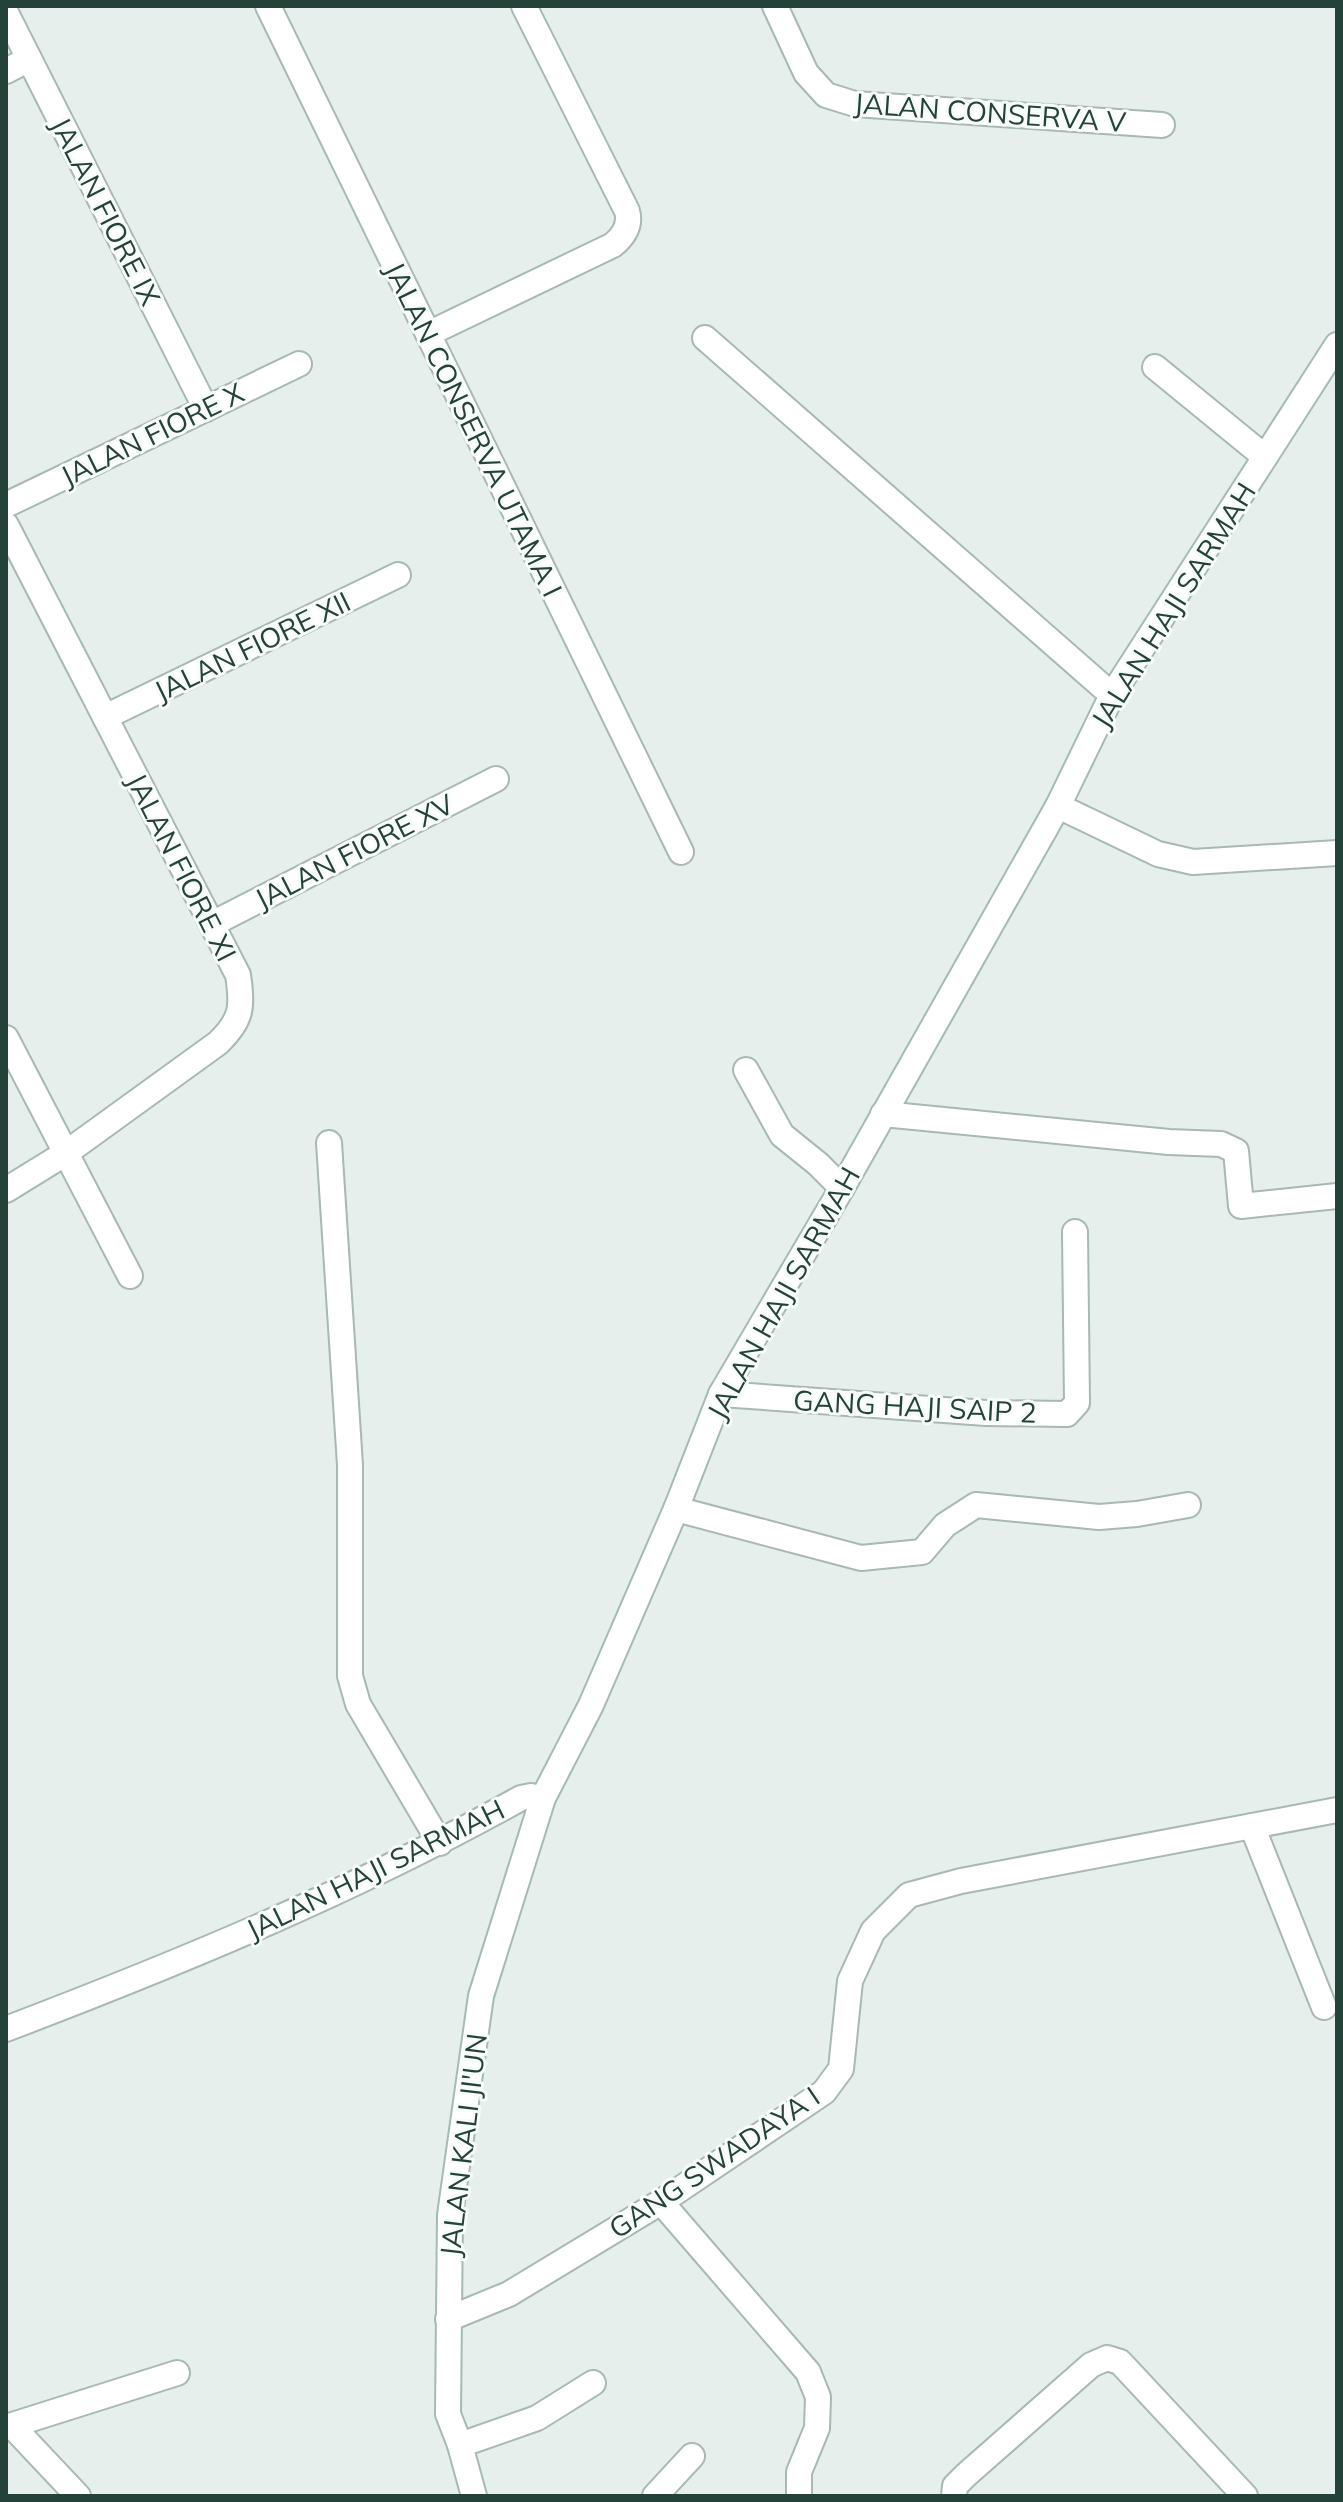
<svg xmlns="http://www.w3.org/2000/svg" width="1343" height="2502" viewBox="0 0 1343 2502" font-family="Mulish,sans-serif">
<style>
.lines{fill:none;stroke-linecap:round;stroke-linejoin:round}
.street-casing{stroke:#a8b8b2;stroke-width:28}
.secondary-casing{stroke:#a4bbb3;stroke-width:28}
.street{stroke:#fff;stroke-width:24}
.secondary{stroke:#fff;stroke-width:24}
.labels{text-anchor:middle;dominant-baseline:central;stroke-width:6;stroke-linejoin:round;paint-order:stroke}
.street-label{font-size:28px;fill:#24423a;stroke:#f7fbf9}
</style>
<rect width="100%" height="100%" fill="#e6efeb"/>
<g class="lines">
<g class="street-casing">
<g id="street">
<path d="M268,6L681,852"/>
<path d="M775,6L806,73L826,95L855,104L1162,125"/>
<path d="M6,13L206,409"/>
<path d="M6,71L29,59"/>
<path d="M428,334L613,245C624,236 631,225 627,211L524,6"/>
<path d="M705,338L1112,695"/>
<path d="M1155,367L1265,457"/>
<path d="M6,505L299,364"/>
<path d="M6,525L238,975C243,1007 242,1020 218,1043L66,1153L6,1190"/>
<path d="M105,717L398,575"/>
<path d="M1058,806L1158,854L1193,862L1337,853"/>
<path d="M212,924L496,779"/>
<path d="M6,1038L130,1276"/>
<path d="M746,1070L782,1135L818,1164L842,1188"/>
<path d="M883,1114L1169,1142L1221,1144L1236,1151L1241,1206L1337,1196"/>
<path d="M329,1143L350,1465V1676L358,1704L440,1843"/>
<path d="M721,1394L986,1413L1067,1414L1077,1403L1075,1232"/>
<path d="M676,1509L861,1558L922,1552L945,1525L976,1505L1099,1517L1137,1514L1188,1505"/>
<path d="M1252,1826L1324,2007"/>
<path d="M6,2029C182,1962 356,1890 521,1798L531,1796L543,1798"/>
<path d="M661,2202L808,2372L818,2397L817,2428L799,2472V2496"/>
<path d="M448,2319L509,2294L661,2202L824,2092L841,2069L850,1981L873,1931L909,1895L961,1881L1337,1810"/>
<path d="M6,2427L177,2373"/>
<path d="M13,2427L78,2496"/>
<path d="M460,2445L537,2418L593,2383"/>
<path d="M655,2496L692,2456"/>
<path d="M954,2496L955,2486L966,2475L1091,2365L1107,2358L1120,2362L1245,2496"/>
</g>
</g>
<g class="secondary-casing">
<path id="secondary" d="M474,2496L460,2445L448,2414L450,2215L481,1996L543,1798L591,1705L676,1509L721,1394L842,1188L1058,806L1112,695L1337,345"/>
</g>
<use href="#street" class="street"/>
<use href="#secondary" class="secondary"/>
</g>
<g class="labels">
<g class="street-label">
<text transform="translate(990 112) rotate(4)">JALAN CONSERVA V</text>
<text transform="translate(106 211) rotate(63)">JALAN FIORE IX</text>
<text transform="translate(474 429) rotate(64)">JALAN CONSERVA UTAMA I</text>
<text transform="translate(152 434) rotate(-26)">JALAN FIORE X</text>
<text transform="translate(1173 605) rotate(-58)">JALAN HAJI SARMAH</text>
<text transform="translate(252 646) rotate(-26)">JALAN FIORE XII</text>
<text transform="translate(354 851) rotate(-27)">JALAN FIORE XV</text>
<text transform="translate(182 867) rotate(63)">JALAN FIORE XI</text>
<text transform="translate(783 1293) rotate(-61)">JALAN HAJI SARMAH</text>
<text transform="translate(915 1406) rotate(3)">GANG HAJI SAIP 2</text>
<text transform="translate(375 1869) rotate(-26)">JALAN HAJI SARMAH</text>
<text transform="translate(463 2145) rotate(-83)">JALAN KALI JI'UN</text>
<text transform="translate(714 2162) rotate(-34)">GANG SWADAYA I</text>
</g>
</g>
<rect width="1343" height="2502" fill="none" stroke="#24423a" stroke-width="16"/>
</svg>
